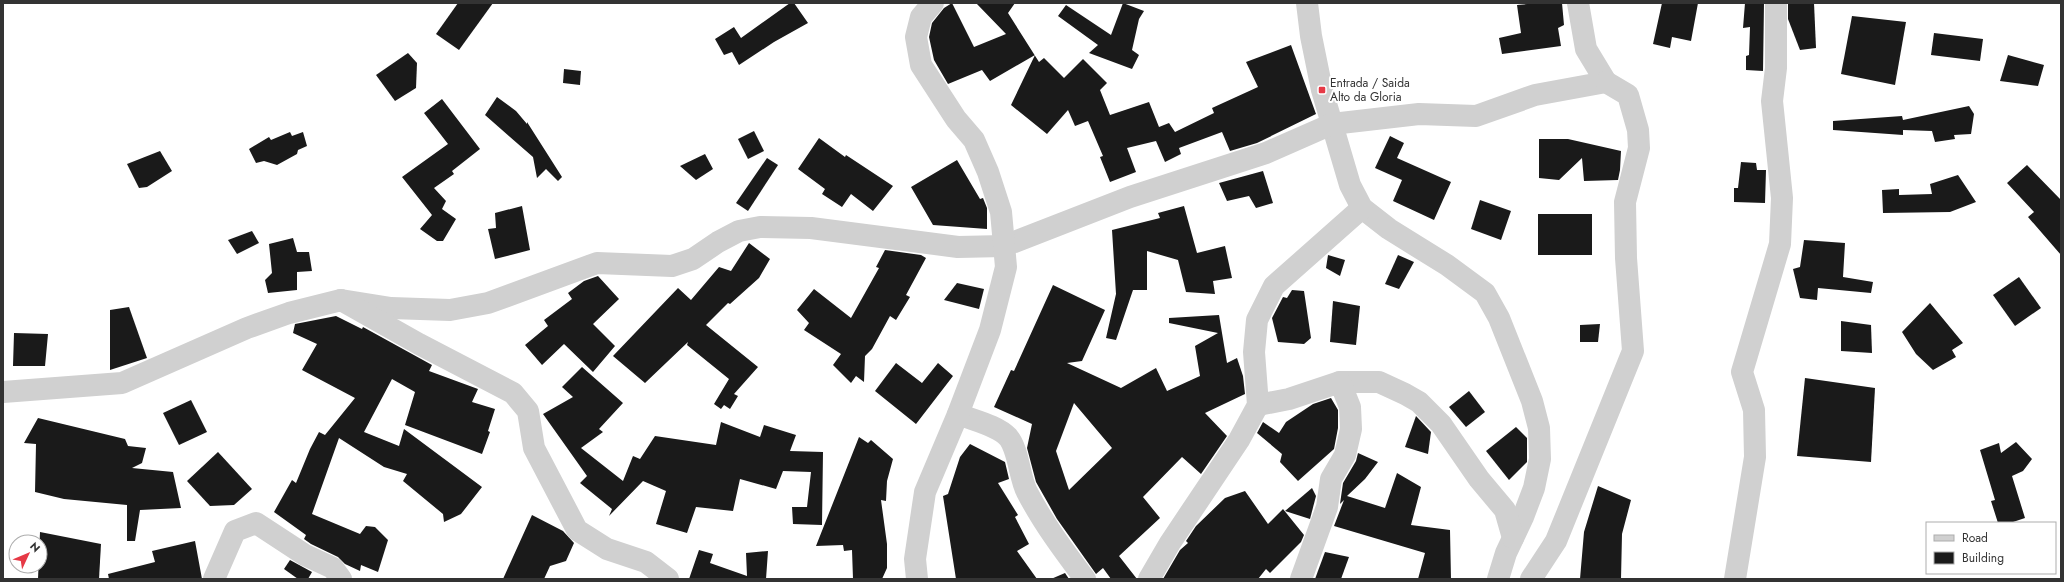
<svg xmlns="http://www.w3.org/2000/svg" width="2064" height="582" viewBox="0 0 2064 582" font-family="Jost,sans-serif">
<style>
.building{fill:#1a1a1a;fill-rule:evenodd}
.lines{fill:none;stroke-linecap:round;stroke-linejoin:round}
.minor{stroke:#d0d0d0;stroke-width:22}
.poi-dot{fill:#e63946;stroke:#fff;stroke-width:1.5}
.labels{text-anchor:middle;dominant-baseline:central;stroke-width:4;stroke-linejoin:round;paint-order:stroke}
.poi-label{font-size:12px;fill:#333;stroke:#fff;text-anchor:start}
</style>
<rect width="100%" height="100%" fill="#fff"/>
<g class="building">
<path d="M458,3H493L459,50L436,34Z"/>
<path d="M790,3H794L808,23L774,42L739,65L732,52L724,55L715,39L734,27L741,38Z"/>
<path d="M952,3L974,47L1006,34L976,3H1015L1008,13L1039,62L1044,58L1064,78L1083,59L1107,83L1100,90L1110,115L1149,102L1159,127L1169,123L1175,132L1214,113L1212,108L1258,87L1246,62L1291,45L1316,114L1257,143L1230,151L1222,132L1179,148L1181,154L1165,162L1156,141L1127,148L1136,172L1110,182L1100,157L1103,156L1088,121L1075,126L1068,110L1047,134L1011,105L1035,55L990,81L982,70L948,84L934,60L929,37L932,23L944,8Z"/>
<path d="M1123,3L1144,11L1139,19L1132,50L1139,55L1132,69L1089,53L1098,45L1058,16L1066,5L1111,35Z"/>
<path d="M1539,3H1562L1564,25L1558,28L1561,46L1502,54L1499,38L1521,33L1517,5Z"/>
<path d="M1662,3H1698L1691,41L1672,37L1670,48L1653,44Z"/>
<path d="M1745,3H1764L1763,71L1746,70V56L1749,55L1750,27L1743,28Z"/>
<path d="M1788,3H1814L1816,48L1800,50L1788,19Z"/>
<path d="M1852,16L1906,22L1895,85L1841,74Z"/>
<path d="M1934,33L1983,39L1980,61L1931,55Z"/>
<path d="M408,53L417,63L416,88L395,101L376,75Z"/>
<path d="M2008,55L2044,65L2038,86L2000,81Z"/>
<path d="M564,69L581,71L580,85L563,83Z"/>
<path d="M497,97L516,111L527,124V122L562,177L558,181L546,169L537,178L533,157L485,115Z"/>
<path d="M442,99L480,149L452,171L454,174L434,188L446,201L442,209L456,219L443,241H437L420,229L432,215L402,177L448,144L424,113Z"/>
<path d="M1969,106L1974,114L1971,134L1954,135L1955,139L1935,142L1932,131L1903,130V135L1833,130V121L1902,116L1903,120Z"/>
<path d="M754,131L764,151L748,159L738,139Z"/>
<path d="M290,132L292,136L303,132L307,146L298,150L297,154L277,165L264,161L256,163L249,149L269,137L271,140Z"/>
<path d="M1390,136L1404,143L1397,158L1451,182L1434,220L1393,201L1402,180L1375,168Z"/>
<path d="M819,138L845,157L846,155L893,186L873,211L851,194L842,207L822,194L825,189L798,169Z"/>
<path d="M1539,139H1568L1621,151L1620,170L1618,180L1584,181L1582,158L1559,180L1539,178Z"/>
<path d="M160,151L172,171L147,187L139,188L127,164Z"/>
<path d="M705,154L713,169L696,180L680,166Z"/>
<path d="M767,158L778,165L748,211L736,203Z"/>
<path d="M957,160L980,199L983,198L987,208V229L933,225L911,187Z"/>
<path d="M1741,162L1756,163L1757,170H1766L1765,203L1734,202V188H1738Z"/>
<path d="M2027,165L2061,200V255L2028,217L2034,212L2007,183Z"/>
<path d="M1263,171L1273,203L1256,208L1249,196L1227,201L1219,183Z"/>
<path d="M1958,175L1976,202L1950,212L1883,213L1882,190L1899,189V195L1932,194L1930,184Z"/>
<path d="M1480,200L1511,211L1501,240L1471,229Z"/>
<path d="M522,206L530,250L495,259L488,229L496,228L495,213Z"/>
<path d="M1184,206L1197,253L1225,246L1232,278L1213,281L1215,294L1186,292L1178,260L1147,251V290H1133L1116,340L1106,338L1116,294L1112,230L1160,218L1158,213Z"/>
<rect x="1538" y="214" width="54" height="41"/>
<path d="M252,231L259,243L237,254L228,240Z"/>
<path d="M293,238L297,252H309L312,271L297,272V290L268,293L265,280L272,273L269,244Z"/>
<path d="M1804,240L1845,243L1843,277L1873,282L1871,293L1818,288L1817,300L1800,298L1793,269L1800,267Z"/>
<path d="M749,243L770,259L759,278L730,304L728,303L706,325L758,367L734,394L738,396L730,409L724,405L721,409L714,404L729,379L687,345L688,342L645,383L613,356L678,288L691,300L719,267L731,271Z"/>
<path d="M885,250L921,255L926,258L906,295L910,297L896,320L890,316L872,349L865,356L864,382L856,376L851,383L833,365L841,354L804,330L809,323L797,310L814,289L851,318L879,268L876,267Z"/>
<path d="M1328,255L1345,260L1340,276L1326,268Z"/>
<path d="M1398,255L1414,262L1399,289L1385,284Z"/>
<path d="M598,276L619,299L593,324L615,346L593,372L564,344L542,365L525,345L548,326L544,320L572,299L568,293L584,281Z"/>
<path d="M2019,277L2041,308L2015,326L1993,295Z"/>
<path d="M957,283L984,289L979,309L944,300Z"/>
<path d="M1053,285L1105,310L1082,361L1067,363L1121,388L1156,368L1167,391L1200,376L1195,346L1218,333L1169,323V318L1219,315L1227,363L1237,358L1243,376L1245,394L1205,413L1227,436L1201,474L1182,457L1143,497L1160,518L1119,556L1137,579H1111L1103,568L1096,574L1057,519L1036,482L1027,448L1032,424L994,407L1011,370L1014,371ZM1074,403L1112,448L1069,490L1056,451Z"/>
<path d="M1292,290L1304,291L1311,338L1304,344L1278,342L1272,318L1283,297L1287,298Z"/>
<path d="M1333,301L1360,306L1356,345L1330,342Z"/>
<path d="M1930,303L1963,343L1952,350L1956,357L1933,370L1916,354L1902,332Z"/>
<path d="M129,307L147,358L110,370V310Z"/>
<path d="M336,316L362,329L363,327L432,365L429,371L478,389L472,402L495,409L488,431L490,432L482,454L405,425L415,392L392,379L364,432L399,446L404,429L482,487L461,514L444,522L443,514L403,481L407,474L384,467L339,438L312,514L360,534L366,526L375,527L388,540L378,572L361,565L360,571L345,564L338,557L311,544L304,539L306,535L274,512L292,480L296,483L310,449L319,432L325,435L355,398L302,370L317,344L293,333L295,324Z"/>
<path d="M1841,321L1871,325L1872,353L1841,351Z"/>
<path d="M1600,324L1598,342H1580V325Z"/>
<path d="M14,333L48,334L45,366H13Z"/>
<path d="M896,363L922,383L938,363L953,376L916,424L875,391Z"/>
<path d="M582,367L623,403L599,429L603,432L581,448L623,481L633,456L640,459L655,436L716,445L721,422L760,437L764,425L796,435L790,451L823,452L822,525L793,524L792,507H807L811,472L783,471L776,489L740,479L733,511L696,507L687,533L656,524L666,491L643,481L609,516L612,509L580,483L587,476L543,414L573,397L562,387Z"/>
<path d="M1805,378L1875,388L1871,462L1797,456Z"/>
<path d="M1469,391L1485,412L1466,427L1449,407Z"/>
<path d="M1331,398L1338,410V428L1334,449L1298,481L1280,462L1282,454L1257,433L1263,422L1279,433L1286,422L1313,404Z"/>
<path d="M191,400L207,432L179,445L163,413Z"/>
<path d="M1416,416L1431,432L1428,454L1405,447Z"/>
<path d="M38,418L125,439L128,446L146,448L142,463L132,468L173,472L181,508L140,510L135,541H127V505L64,499L35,492L36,444L24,443Z"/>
<path d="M1516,427L1527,438V462L1509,480L1486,451Z"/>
<path d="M859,437L868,443L871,440L893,459L887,481L886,501L881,500L887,544V568L882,579H853L852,550L844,551L843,545L816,546Z"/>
<path d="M2016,442L2032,459L2023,471L2012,476L2025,518L2010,523H1998L1991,501L1995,500L1980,450L1999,443L2001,453Z"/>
<path d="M970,444L1005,462L1009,479L998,483L1018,515L1015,517L1029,544L1017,551L1037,579H956L943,496L948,494L960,457Z"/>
<path d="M218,452L252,489L234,505L210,506L187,481Z"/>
<path d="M1358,453L1378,462L1365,479L1347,496L1385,508L1397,473L1421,487L1411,525L1450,530L1451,579H1418L1425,553L1334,526L1344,500L1340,504L1343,483L1356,461Z"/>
<path d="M1598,486L1631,500L1622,534L1621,579H1580L1584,532Z"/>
<path d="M1312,488L1316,496L1310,519L1285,511Z"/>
<path d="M1245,491L1268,524L1283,509L1304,535L1301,542L1270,573L1266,569L1258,579H1163L1180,550L1188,543L1186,541L1196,526L1225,498Z"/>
<path d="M532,515L563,531L574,543L566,561L550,566L544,579H503Z"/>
<path d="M40,532L101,544L99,579H38Z"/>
<path d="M195,541L202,579H109L108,574L155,562L152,551Z"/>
<path d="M699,550L713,554L710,563L747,576L746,553L768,551L766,579H689Z"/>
<path d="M1325,552L1349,557L1341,579H1315Z"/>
<path d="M290,560L312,572L308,579H298L284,569Z"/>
<path d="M1065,573L1069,579H1051Z"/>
</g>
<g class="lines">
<g class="minor">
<path d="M1307,3L1311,36L1322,90L1350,185L1362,208L1389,229L1447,265L1485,293L1499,318L1532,401L1539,428L1540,459L1534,488L1523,517L1506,553L1498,579"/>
<path d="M341,300L391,308L450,310L488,303L597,263L672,266L693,259L718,242L739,231L760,227L811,228L958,247L1004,246L1130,197L1266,153L1332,124L1419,114L1476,116L1535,95L1606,82L1586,49L1578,3"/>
<path d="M1340,382H1379L1405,394L1419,402L1441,424L1479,479L1505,510L1513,538"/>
<path d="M3,392L122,383L247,328L289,313L341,300L419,344L513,393L528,411L534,448L577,530L607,549L646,562L668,579"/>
<path d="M1258,405L1289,399L1340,382L1350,407L1351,429L1345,455L1331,479L1327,507L1301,579"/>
<path d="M958,414C972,420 997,425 1008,437C1019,450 1019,477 1027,492C1043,523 1064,551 1085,579"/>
<path d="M214,579L235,531L256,523L305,555L333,568L341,579"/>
<path d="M917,579L915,559L925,492L958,414L990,330L1006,267L1001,212L988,172L974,140L956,119L921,65L916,37L921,17L933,3"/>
<path d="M1149,579L1170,543L1239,440L1258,405L1254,352L1257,320L1274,286L1362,208"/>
<path d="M1531,579L1556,541L1633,351L1626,258L1625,202L1639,148L1638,130L1628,95L1606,82"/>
<path d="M1735,579L1755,457L1754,410L1742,372L1780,244L1782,198L1772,101L1776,68V3"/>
</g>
</g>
<rect class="poi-dot" x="1318" y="86" width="8" height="8" rx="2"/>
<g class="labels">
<g class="poi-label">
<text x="1330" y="83">Entrada / Saida<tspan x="1330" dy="14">Alto da Gloria</tspan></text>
</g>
</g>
<rect width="2064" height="582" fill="none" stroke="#333333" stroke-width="8"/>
<rect x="1926" y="522" width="130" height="52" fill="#ffffff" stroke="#adadad"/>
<rect x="1934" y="535" width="20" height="6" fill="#d0d0d0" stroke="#adadad"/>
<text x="1962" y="542" font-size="12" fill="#333333">Road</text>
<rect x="1934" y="552" width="20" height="12" fill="#1a1a1a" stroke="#adadad"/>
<text x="1962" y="562" font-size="12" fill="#333333">Building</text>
<g transform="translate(28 554) rotate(46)"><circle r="19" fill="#ffffff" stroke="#adadad"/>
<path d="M0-3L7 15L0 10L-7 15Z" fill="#e63946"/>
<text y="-6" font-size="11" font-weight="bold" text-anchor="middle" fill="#333333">N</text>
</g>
</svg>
